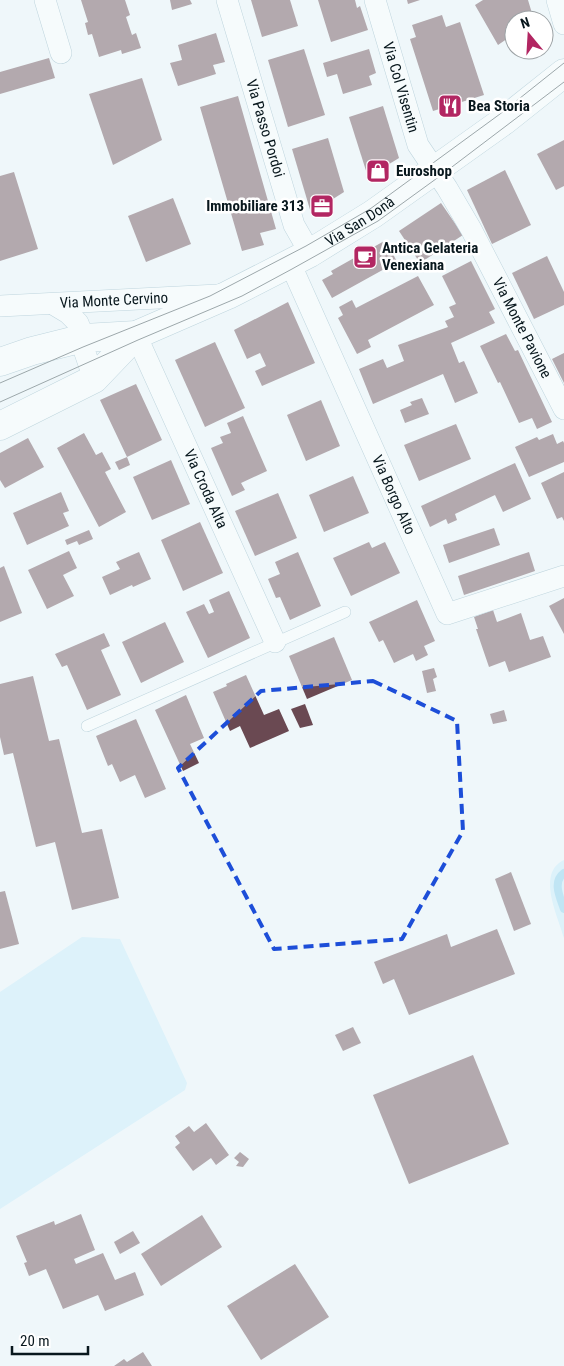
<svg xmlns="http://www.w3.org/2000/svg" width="564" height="1366" viewBox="0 0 564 1366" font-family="'Roboto Condensed',sans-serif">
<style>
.green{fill:#c7eafa}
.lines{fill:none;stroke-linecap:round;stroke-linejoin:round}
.stream{stroke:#87cfee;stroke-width:8}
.building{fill:#6a4952}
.lane-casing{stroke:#86abbd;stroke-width:12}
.street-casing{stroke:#86abbd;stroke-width:22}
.secondary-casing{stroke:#86abbd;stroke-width:29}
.lane{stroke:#fff;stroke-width:11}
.street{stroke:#fff;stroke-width:21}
.secondary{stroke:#fff;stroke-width:28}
.tram{stroke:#39464b;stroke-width:1}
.marked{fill:none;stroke:#1d4ed8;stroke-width:4;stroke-dasharray:10 6;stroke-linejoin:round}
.labels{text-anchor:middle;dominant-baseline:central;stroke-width:5;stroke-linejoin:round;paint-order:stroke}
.street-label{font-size:15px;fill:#08171d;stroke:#fff}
.poi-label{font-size:15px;font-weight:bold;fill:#08171d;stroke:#fff;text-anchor:start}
</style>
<rect width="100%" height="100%" fill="#eff7fa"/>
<g class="green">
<path d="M564,860V938C558,916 536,873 564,860Z"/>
<path d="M82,937L120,939L187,1083L185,1090L0,1209V992Z"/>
</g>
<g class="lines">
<path class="stream" d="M564,873C552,882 560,897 564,909"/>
</g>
<g class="building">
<path d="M81,0H125L130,15L126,17L132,35L136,33L141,48L122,54L121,50L99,57L92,34L88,35L85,23L88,22Z"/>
<path d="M170,0H190L192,4L172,10Z"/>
<path d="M251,0H290L298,26L262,37Z"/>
<path d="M318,0H355L357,8L360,6L368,30L331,42Z"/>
<path d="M407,0H420L408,4Z"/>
<path d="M483,0H528L534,20H514V34L498,45L475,5Z"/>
<path d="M442,15L446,27L460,22L484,95L433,111L410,39L416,37L412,25Z"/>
<path d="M216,33L225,62L213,65L216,74L178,86L170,63L182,60L178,45Z"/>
<path d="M304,49L325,115L288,127L268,60Z"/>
<path d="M369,49L376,73L369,76L372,85L343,94L337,74L327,77L323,63Z"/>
<path d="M49,58L55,78L0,94V72Z"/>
<path d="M142,78L162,140L113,165L89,94Z"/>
<path d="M238,96L276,229L260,233L264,245L242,251L200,107Z"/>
<path d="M383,106L399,158L368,177L349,117Z"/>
<path d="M328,138L344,192L311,213L292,149Z"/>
<path d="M564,140V186L556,190L537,154Z"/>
<path d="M505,170L531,225L492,244L467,190Z"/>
<path d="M14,172L38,249L0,261V176Z"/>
<path d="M173,198L191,244L146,262L128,216Z"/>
<path d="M441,203L463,235L420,263L399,231Z"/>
<path d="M386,240L397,262L332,298L322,280L333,274L331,271Z"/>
<path d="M547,256L564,292V305L534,319L512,273Z"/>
<path d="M471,261L495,309L489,312L495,323L451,343L459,363L464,361L478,393L455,403L443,374L373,404L359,369L383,359L387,368L404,361L398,345L448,327L445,321L454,317L449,307L456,304L442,276Z"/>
<path d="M418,276L434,305L368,340L371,347L357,354L338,318L343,315L339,307L352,300L356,308Z"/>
<path d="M288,302L315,363L262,386L255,371L266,366L260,353L247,359L234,330Z"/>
<path d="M506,334L515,351L518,350L552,422L537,429L532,418L519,423L500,382L498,383L480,346Z"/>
<path d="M215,342L245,408L205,427L175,360Z"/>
<path d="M564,353V383L552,359Z"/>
<path d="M136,384L162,440L127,457L130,465L119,470L115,462L127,457L100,400Z"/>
<path d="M422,398L429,414L405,423L400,410L412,405L410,402Z"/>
<path d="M321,400L340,446L306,461L287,415Z"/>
<path d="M243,416L267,471L241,483L245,490L232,496L211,448L223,443L220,437L231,433L227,423Z"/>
<path d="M456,424L471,459L419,481L404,445Z"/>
<path d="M84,433L96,455L102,452L111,469L105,472L126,512L99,527L57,448Z"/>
<path d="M553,434L557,444L563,441L564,443V462L529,477L515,447L537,437L539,440Z"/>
<path d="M28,438L44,467L5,488L0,480V453Z"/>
<path d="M171,460L190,504L152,520L133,477Z"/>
<path d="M515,463L531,499L503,512L495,495L455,514L457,520L448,524L446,519L430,527L421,506Z"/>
<path d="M564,472V521L562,517L557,519L541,483Z"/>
<path d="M353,476L369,513L324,532L309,495Z"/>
<path d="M61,492L69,511L63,513L69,526L27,545L13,513Z"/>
<path d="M278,493L297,538L255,556L235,511Z"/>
<path d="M200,522L223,573L183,591L161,540Z"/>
<path d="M494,528L500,545L449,563L443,545Z"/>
<path d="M89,530L93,539L79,545L77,541L67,545L65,540Z"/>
<path d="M369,542L372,548L385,542L400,573L351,596L333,558Z"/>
<path d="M69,551L77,568L63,575L74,596L47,609L28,570Z"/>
<path d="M139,552L151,579L133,587L132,585L110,595L102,577L120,569L116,562Z"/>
<path d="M298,552L321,606L290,620L280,597L276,598L268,579L280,574L275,562Z"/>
<path d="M529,552L535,571L464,595L458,576Z"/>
<path d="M4,566L22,613L0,622V568Z"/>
<path d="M229,591L250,638L208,658L186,612L204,604L209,614L214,612L209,600Z"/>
<path d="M564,598V634L549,606Z"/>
<path d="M417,600L435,641L424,646L428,655L416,661L413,654L394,663L383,640L379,642L369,622Z"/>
<path d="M493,610L497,622L521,613L530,640L543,636L551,657L509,672L505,661L489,667L476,629H478L474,617Z"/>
<path d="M165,622L184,662L141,683L122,642Z"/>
<path d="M104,633L110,646L101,650L121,695L87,710L67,665L62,667L55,654Z"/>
<path d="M334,637L352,680L307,699L289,656Z"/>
<path d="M434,668L437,677L433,679L436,691L427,693L422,671Z"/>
<path d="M246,675L264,715L279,709L289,731L250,748L240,726L230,731L213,692L227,686L226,684Z"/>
<path d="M33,676L49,741L59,739L82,833L102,829L119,898L72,910L55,842L36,847L13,753L4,755L0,737V684Z"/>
<path d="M186,695L204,738L190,744L199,763L183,771L155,710Z"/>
<path d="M305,704L313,725L300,728L291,709Z"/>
<path d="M504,710L507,721L493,724L490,714Z"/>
<path d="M136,719L166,789L145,798L135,775L120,782L112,764L108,766L96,736Z"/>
<path d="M511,872L531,924L514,931L495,879Z"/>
<path d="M5,891L19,944L0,949V892Z"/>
<path d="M497,929L515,974L409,1015L394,979L383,984L374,962L447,934L451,947Z"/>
<path d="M353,1027L361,1043L343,1051L335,1035Z"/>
<path d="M473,1055L509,1144L409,1184L373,1095Z"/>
<path d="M206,1123L229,1155L216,1165L211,1158L193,1171L175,1147L180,1143L175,1136L189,1126L194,1132Z"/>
<path d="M240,1152L249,1159L243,1167L236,1166L239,1162L234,1158Z"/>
<path d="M81,1214L95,1250L74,1259L76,1264L103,1253L115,1280L135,1272L144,1295L105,1311L98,1295L63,1309L46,1269L29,1276L24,1263L27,1262L16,1236L54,1221L55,1225Z"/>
<path d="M202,1215L222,1247L161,1286L141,1254Z"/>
<path d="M133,1231L140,1243L120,1254L114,1242Z"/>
<path d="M295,1264L329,1317L261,1360L227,1306Z"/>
<path d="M143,1352L152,1366H114L124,1359L127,1362Z"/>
</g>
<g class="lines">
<g class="lane-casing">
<path id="lane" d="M87,726L345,612"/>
</g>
<g class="street-casing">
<g id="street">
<path d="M45,0L61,53"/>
<path id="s1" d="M227,0L294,225L310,253"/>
<path id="s2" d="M375,0L418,145L447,188L471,229L564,409"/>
<path d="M557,0L564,24"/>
<path id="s3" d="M290,263L447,614L564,576"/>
<path d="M53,304L68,313L78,323L84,338L83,347L94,379"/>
<path id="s4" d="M0,306L218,295"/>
<path id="s5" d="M136,335L275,642"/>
</g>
</g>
<g class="secondary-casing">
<g id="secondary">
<path id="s6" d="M0,362L32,351L84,338L136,335L228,295L310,253L373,214L505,120L564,73"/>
<path d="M0,426L94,379L136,335"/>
</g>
</g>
<use href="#lane" class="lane"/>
<use href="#street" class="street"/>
<use href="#secondary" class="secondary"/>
<g class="tram">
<path d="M0,383L83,347L210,296L306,246L370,209L500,114L564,63"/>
<path d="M0,402L138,340L242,296L292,269L378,221L440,176L564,82"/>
</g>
</g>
<path d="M0 0H564V1366H0ZM373,681L457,721L463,831L402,939L274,949L178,768L261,691Z" fill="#eff7fa" fill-opacity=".55" fill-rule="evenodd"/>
<path class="marked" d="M373,681L457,721L463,831L402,939L274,949L178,768L261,691Z"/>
<defs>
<g id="restaurant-square" transform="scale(1.25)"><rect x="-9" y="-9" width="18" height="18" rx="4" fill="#b22662" stroke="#fff"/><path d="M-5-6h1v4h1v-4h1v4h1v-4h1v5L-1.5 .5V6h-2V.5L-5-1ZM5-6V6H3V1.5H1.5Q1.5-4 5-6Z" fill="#fff"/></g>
<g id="shop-square" transform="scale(1.25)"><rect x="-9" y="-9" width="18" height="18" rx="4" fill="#b22662" stroke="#fff"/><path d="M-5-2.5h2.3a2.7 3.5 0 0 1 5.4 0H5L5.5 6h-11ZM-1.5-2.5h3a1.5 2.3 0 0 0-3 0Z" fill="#fff"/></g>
<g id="office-square" transform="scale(1.25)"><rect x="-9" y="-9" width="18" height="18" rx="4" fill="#b22662" stroke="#fff"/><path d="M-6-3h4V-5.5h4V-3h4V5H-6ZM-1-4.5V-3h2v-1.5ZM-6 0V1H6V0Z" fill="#fff"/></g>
<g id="cafe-square" transform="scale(1.25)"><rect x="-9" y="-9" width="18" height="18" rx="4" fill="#b22662" stroke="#fff"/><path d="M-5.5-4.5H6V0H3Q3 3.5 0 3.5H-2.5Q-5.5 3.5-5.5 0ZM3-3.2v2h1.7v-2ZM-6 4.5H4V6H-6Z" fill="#fff"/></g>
</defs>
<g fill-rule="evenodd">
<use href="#restaurant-square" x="450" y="106"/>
<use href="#shop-square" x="378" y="171"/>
<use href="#office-square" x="322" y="206"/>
<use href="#cafe-square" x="365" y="257"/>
</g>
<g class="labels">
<g class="street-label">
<text stroke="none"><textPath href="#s2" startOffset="91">Via Col Visentin</textPath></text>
<text stroke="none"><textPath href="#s1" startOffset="134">Via Passo Pordoi</textPath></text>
<text stroke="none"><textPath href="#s6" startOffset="391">Via San Donà</textPath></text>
<text stroke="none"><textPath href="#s4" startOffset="114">Via Monte Cervino</textPath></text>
<text stroke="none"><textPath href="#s2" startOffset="362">Via Monte Pavione</textPath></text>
<text stroke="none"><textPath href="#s5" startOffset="169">Via Croda Alta</textPath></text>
<text stroke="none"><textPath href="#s3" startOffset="254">Via Borgo Alto</textPath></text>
</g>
<g class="poi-label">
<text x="468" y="106">Bea Storia</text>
<text x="396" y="171">Euroshop</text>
<text x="304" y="206" text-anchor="end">Immobiliare 313</text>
<text x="382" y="248">Antica Gelateria<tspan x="382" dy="17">Venexiana</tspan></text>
</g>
</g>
<g transform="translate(529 35) rotate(342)"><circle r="24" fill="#ffffff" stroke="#9ca2a5"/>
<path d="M0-4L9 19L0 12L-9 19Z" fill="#b22662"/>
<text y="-8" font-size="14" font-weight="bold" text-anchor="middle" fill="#08171d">N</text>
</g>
<path d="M12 1346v8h76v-8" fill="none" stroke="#08171d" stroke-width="2.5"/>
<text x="20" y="1346" font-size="15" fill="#08171d" stroke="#ffffff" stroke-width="4" paint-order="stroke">20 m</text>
</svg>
